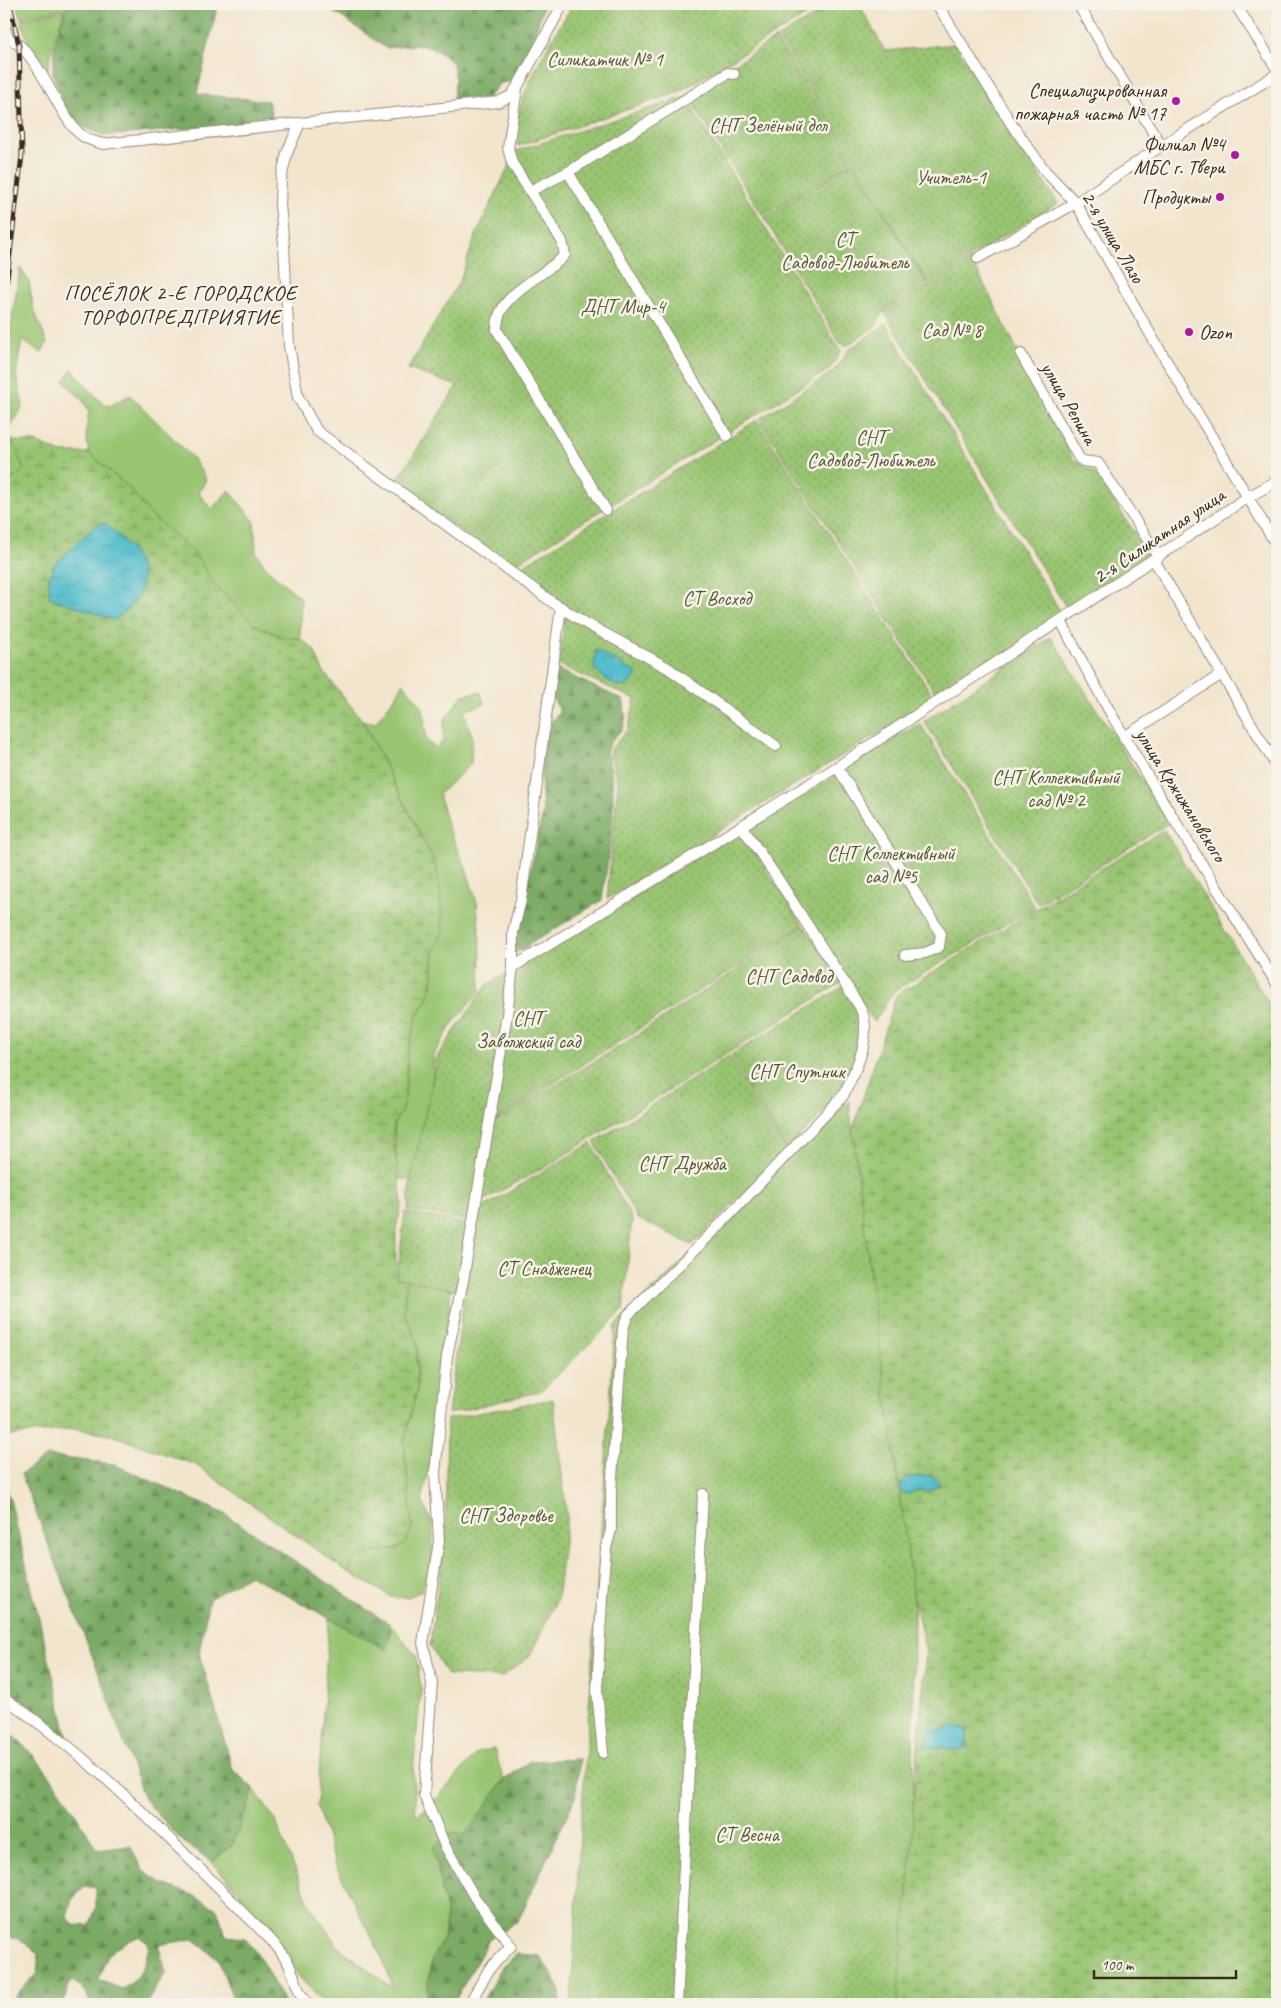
<svg xmlns="http://www.w3.org/2000/svg" width="1281" height="2008" viewBox="0 0 1281 2008" font-family="Caveat,sans-serif">
<style>
.grass{fill:#99c572;stroke:#6a7848}
.forest{fill:url(#forest-firs);stroke:#5a6a41;fill-rule:evenodd}
.wetland{fill:url(#wetland-marsh);stroke:#6a7848;fill-rule:evenodd}
.garden{fill:url(#garden-dots);stroke:#6a7848}
.water{fill:url(#water-ripples);stroke:#467475}
.lines{fill:none;stroke-linecap:round;stroke-linejoin:round}
.minor-casing{stroke:#968876;stroke-width:12}
.minor{stroke:#fff;stroke-width:10}
.rail-casing{stroke:#3b2a1e;stroke-width:5}
.rail{stroke:#f7f3e8;stroke-width:3;stroke-dasharray:9;stroke-linecap:butt}
.poi-dot{fill:#b5179e;stroke:#f7f3e8;stroke-width:2}
.labels{text-anchor:middle;dominant-baseline:central;stroke-width:5;stroke-linejoin:round;paint-order:stroke}
.park-label{font-size:20px;fill:#575837;stroke:#f7f3e8}
.poi-label{font-size:20px;fill:#3b2a1e;stroke:#f7f3e8;text-anchor:end}
.street-label{font-size:20px;fill:#3b2a1e;stroke:#f7f3e8}
.neighbourhood-label{font-size:21px;letter-spacing:1px;fill:#3b2a1e;stroke:#f7f3e8}
</style>
<defs>
<pattern id="forest-firs" width="22" height="20" patternUnits="userSpaceOnUse" patternTransform="scale(1.25)"><rect width="22" height="20" fill="#7aaa64"/><path d="M5 1l3.5 6h-7zM16 11l3.5 6h-7z" fill="#658b52"/></pattern>
<pattern id="wetland-marsh" width="20" height="14" patternUnits="userSpaceOnUse" patternTransform="scale(1.25)"><rect width="20" height="14" fill="#99c572"/><path d="M1 5h8M5 5V1M11 12h8M15 12V8" fill="none" stroke="#7ea05d"/></pattern>
<pattern id="garden-dots" width="8" height="8" patternUnits="userSpaceOnUse" patternTransform="scale(1.25)"><rect width="8" height="8" fill="#99c572"/><path d="M2 2h.1M6 6h.1" fill="none" stroke="#7ea05d" stroke-width="1.8" stroke-linecap="round"/></pattern>
<pattern id="water-ripples" width="26" height="14" patternUnits="userSpaceOnUse" patternTransform="scale(1.25)"><rect width="26" height="14" fill="#52becc"/><path d="M2 4q2-2 4 0t4 0M15 11q2-2 4 0t4 0" fill="none" stroke="#459ba5"/></pattern>
</defs>
<rect width="100%" height="100%" fill="#f7f3e8"/>
<filter id="ink" filterUnits="userSpaceOnUse"><feTurbulence type="fractalNoise" baseFrequency=".02" numOctaves="2"/><feDisplacementMap in="SourceGraphic" scale="10" xChannelSelector="R" yChannelSelector="G"/><feConvolveMatrix kernelMatrix="1 2 1 2 8 2 1 2 1" color-interpolation-filters="sRGB"/></filter>
<filter id="wash" filterUnits="userSpaceOnUse"><feTurbulence type="fractalNoise" baseFrequency=".0096" numOctaves="4" result="noise"/><feDisplacementMap in="SourceGraphic" scale="20" xChannelSelector="R" yChannelSelector="G"/><feGaussianBlur stdDeviation="1.12" result="paint"/><feColorMatrix in="noise" values="0 0 0 0 0 0 0 0 0 0 0 0 0 0 0 0 0 1.4 0 .05"/><feComposite in="paint" operator="in"/></filter>
<g filter="url(#wash)">
<rect width="100%" height="100%" fill="#f2e5ce"/>
<g class="grass">
<path d="M17,4H85L20,18Z"/>
<path d="M65,10L52,46L48,69L28,42L21,20Z"/>
<path d="M20,268L29,282L33,307L47,343L41,353L22,340L16,373L23,406L8,432L25,469L14,478L4,479V369Z"/>
<path d="M72,369L101,402L110,406L130,395L192,457L206,479L199,494L212,509L229,490L254,521L256,553L268,570L301,598L300,638H284L255,625L214,584L193,551L153,517L129,488L89,453L86,432L89,411L82,399L64,382Z"/>
<path d="M403,683L423,708L426,740L436,748L443,741L444,720L463,695L481,692L484,704L464,711L472,736L471,764L439,794L447,825L466,868L477,903L481,954L480,992L453,1023L434,1054L431,1113L414,1180L398,1179L394,1123L401,1112L405,1096L408,1050L416,1018L427,1001L432,985L434,952L443,930L435,863L362,720L375,723L397,695Z"/>
<path d="M407,1277L451,1289L431,1457L422,1501L433,1525L432,1561L421,1591L408,1597L394,1598L348,1572L355,1558L378,1551L397,1549L412,1527L404,1442L417,1390V1341L403,1319Z"/>
<path d="M329,1618L387,1649L391,1625L416,1655L421,1688L413,1772L416,1817L437,1798L478,1752L494,1749L504,1780L466,1834L433,1848L446,1910L445,1934L432,1959L426,2004H325L300,1978L275,1935L212,1862L232,1845L254,1789L275,1820L310,1905L338,1947L393,1988L384,1962L336,1866L317,1807Z"/>
</g>
<g class="forest">
<path d="M85,4H218L197,94L268,101L273,121L105,136L78,125L62,101L53,75L54,46L66,8Z"/>
<path d="M317,4H544L532,44L510,82L500,83L487,98L453,99L455,81L453,63C427,40 418,45 386,48L339,15Z"/>
<path d="M550,666L623,700C631,738 616,725 606,752C621,792 608,858 602,900L515,953V940L543,813L541,774L545,729L559,713V708L552,698Z"/>
<path d="M47,1456L113,1464L223,1513L391,1625L387,1650L250,1575L209,1599L199,1653L233,1770L254,1789L232,1845L212,1862L181,1840L144,1799L102,1681L21,1474Z"/>
<path d="M4,1485L10,1499L68,1738L4,1691Z"/>
<path d="M4,1729C46,1760 71,1806 97,1850L130,1846L143,1870L163,1884L193,1895L217,1909L226,1936L244,1938C263,1957 271,1981 285,2004H235L218,1959L194,1939L158,1945L166,1972L146,2004H90L86,1992L71,1979L63,2004H8L37,1973L39,1953L17,1938L4,1937ZM85,1886L96,1888V1908L89,1926L73,1925L67,1916L72,1900ZM140,1936L149,1945C146,1965 140,1980 122,1989L99,1980C107,1950 113,1948 140,1936Z"/>
<path d="M580,1759L575,1798L518,1921L490,1938L453,2004H426L432,1959L445,1934L446,1910L433,1848L449,1833L466,1834L504,1780L530,1761Z"/>
<path d="M517,1954L540,1956L560,1989V2004H481L502,1967Z"/>
</g>
<g class="wetland">
<path d="M12,441L35,442L62,453H89L129,488L153,517L193,551L214,584L255,625L284,638H300L314,650L323,671L362,720L435,863L439,881L443,930L434,952L432,985L427,1001L417,1016L408,1050L405,1096L401,1112L394,1123L393,1138L402,1203L396,1229V1268L407,1277L404,1313L417,1341V1390L404,1442L412,1527L406,1542L397,1549L378,1551L355,1558L348,1572L196,1465L111,1435L74,1429L4,1436V479L14,478L24,469ZM96,525L49,578L56,563Z"/>
<path d="M1164,830L1277,1017V2004H896L926,1653L893,1505L852,1132L896,995ZM918,1476H930L938,1480L914,1490ZM934,1730L940,1731L967,1745L962,1750C946,1750 942,1744 934,1730Z"/>
</g>
<g class="garden">
<path d="M573,4H825L677,93L518,146C506,108 554,37 573,4Z"/>
<path d="M834,4H859L885,51L955,44L1058,203L928,283L778,37Z"/>
<path d="M776,38L852,162L763,216L687,95Z"/>
<path d="M685,97L841,351L830,369L510,567L395,484L457,386L408,369L460,280L476,235L516,151Z"/>
<path d="M853,163L927,283L884,310L875,327L846,346L840,343L764,218Z"/>
<path d="M971,259L1073,459L1095,473L1150,556L1069,612L884,312Z"/>
<path d="M886,324L1065,619L938,697L759,419L834,371L848,350Z"/>
<path d="M757,420L935,699L607,899L618,783L609,751L628,729L635,699L559,665L566,606L516,570Z"/>
<path d="M1051,637L1169,823L1038,904L924,721Z"/>
<path d="M920,723L1035,907L894,991L874,1022L750,829Z"/>
<path d="M741,831L803,925L486,1126L479,1210L591,1143L632,1219L623,1311L541,1391L448,1414L465,1292L397,1278L405,1212L467,1224L470,1221L408,1210L410,1183L438,1055L487,985Z"/>
<path d="M804,926L842,982L547,1166L479,1203L493,1123L623,1044Z"/>
<path d="M844,986L862,1019L855,1060L840,1095L787,1150L731,1055Z"/>
<path d="M729,1056L786,1151L692,1245L637,1218L594,1142Z"/>
<path d="M849,1101L875,1314L914,1599L913,1837L897,2004H571L580,1837L615,1326Z"/>
<path d="M553,1399L567,1517L557,1600L529,1657L502,1677L447,1675L430,1645L445,1538L447,1419Z"/>
</g>
<g class="water">
<path d="M104,523C140,552 163,587 114,620L49,597V578L56,563L96,525Z"/>
<path d="M596,650L637,673C624,699 610,682 594,669Z"/>
<path d="M918,1476H930L938,1480L940,1485L926,1492L919,1490L907,1494L900,1492L901,1483L906,1478Z"/>
<path d="M954,1726L967,1729V1745L962,1750H950L943,1746L940,1749L925,1746L930,1730L940,1731L946,1727Z"/>
</g>
</g>
<g filter="url(#ink)">
<g class="lines">
<g class="minor-casing">
<g id="minor">
<path d="M937,4L1012,125L1046,172L1076,203L1152,337L1277,546"/>
<path d="M1078,4L1161,146"/>
<path d="M1235,4L1277,69"/>
<path d="M4,26L8,38"/>
<path d="M4,38C35,41 56,113 79,133C85,139 95,142 103,144L498,102L511,96L519,84L563,4"/>
<path d="M517,88L508,148L512,163L562,241L565,255C543,278 495,294 497,330L606,510"/>
<path d="M300,123L287,153L281,179L280,205L284,245L289,346L298,397L317,431L552,602L587,624L668,668L776,746"/>
<path d="M568,172L727,436"/>
<path d="M530,191L568,172L728,73L734,74"/>
<path d="M978,258L1076,203L1161,146L1277,74"/>
<path d="M1021,354L1079,458L1083,461L1098,463L1159,557"/>
<path d="M1154,560L1277,767"/>
<path d="M1061,621C1125,747 1203,865 1277,984"/>
<path d="M1124,737L1222,674"/>
<path d="M837,767L941,934L939,947L925,953L905,955"/>
<path d="M513,967L837,767L1248,497L1277,481"/>
<path d="M4,1698C100,1763 181,1851 263,1932C275,1944 285,1954 291,1969C298,1985 296,1990 308,2004"/>
<path d="M603,1753L597,1691L603,1581L606,1548L611,1530V1491L623,1328L628,1315L716,1229L843,1096C856,1069 874,1036 860,1007L776,876L742,827"/>
<path d="M469,2004L490,1968L511,1946L475,1898L445,1846L424,1795L432,1683L423,1643L439,1541L435,1473L447,1356L463,1281L507,1014L513,967V932L521,900L561,607"/>
<path d="M677,2004L703,1494"/>
</g>
</g>
<use href="#minor" class="minor"/>
<g class="rail-casing">
<path id="rail" d="M4,303L22,155L19,46L10,4"/>
</g>
<use href="#rail" class="rail"/>
</g>
</g>
<g class="poi-dot">
<circle cx="1176" cy="101" r="5"/>
<circle cx="1235" cy="155" r="5"/>
<circle cx="1220" cy="197" r="5"/>
<circle cx="1189" cy="332" r="5"/>
</g>
<g class="labels">
<g class="park-label">
<text x="605" y="59">Силикатчик № 1</text>
<text x="768" y="125">СНТ Зелёный дол</text>
<text x="951" y="177">Учитель-1</text>
<text x="845" y="239">СТ<tspan x="845" dy="23">Садовод-Любитель</tspan></text>
<text x="623" y="306">ДНТ Мир-4</text>
<text x="952" y="330">Сад № 8</text>
<text x="871" y="437">СНТ<tspan x="871" dy="23">Садовод-Любитель</tspan></text>
<text x="717" y="598">СТ Восход</text>
<text x="1056" y="777">СНТ Коллективный<tspan x="1056" dy="23">сад № 2</tspan></text>
<text x="891" y="853">СНТ Коллективный<tspan x="891" dy="23">сад №5</tspan></text>
<text x="789" y="976">СНТ Садовод</text>
<text x="528" y="1018">СНТ<tspan x="528" dy="23">Заволжский сад</tspan></text>
<text x="797" y="1071">СНТ Спутник</text>
<text x="682" y="1163">СНТ Дружба</text>
<text x="544" y="1268">СТ Снабженец</text>
<text x="506" y="1515">СНТ Здоровье</text>
<text x="747" y="1834">СТ Весна</text>
</g>
<g class="poi-label">
<text x="1166" y="90">Специализированная<tspan x="1166" dy="23">пожарная часть № 17</tspan></text>
<text x="1225" y="144">Филиал №4<tspan x="1225" dy="23">МБС г. Твери</tspan></text>
<text x="1210" y="197">Продукты</text>
<text x="1199" y="332" text-anchor="start">Ozon</text>
</g>
<g class="street-label">
<text transform="translate(1113 237) rotate(59)">2-я улица Лазо</text>
<text transform="translate(1069 403) rotate(60)">улица Репина</text>
<text transform="translate(1159 536) rotate(-34)">2-я Силикатная улица</text>
<text transform="translate(1181 795) rotate(58)">улица Кржижановского</text>
</g>
<g class="neighbourhood-label">
<text x="181" y="293">ПОСЁЛОК 2-Е ГОРОДСКОЕ<tspan x="181" dy="24">ТОРФОПРЕДПРИЯТИЕ</tspan></text>
</g>
</g>
<rect width="1281" height="2008" fill="none" stroke="#f7f3e8" stroke-width="20"/>
<path d="M1094 1970v8h142v-8" fill="none" stroke="#3b2a1e" stroke-width="2.5"/>
<text x="1101" y="1970" font-size="15" fill="#3b2a1e" stroke="#f7f3e8" stroke-width="4" paint-order="stroke">100 m</text>
</svg>
